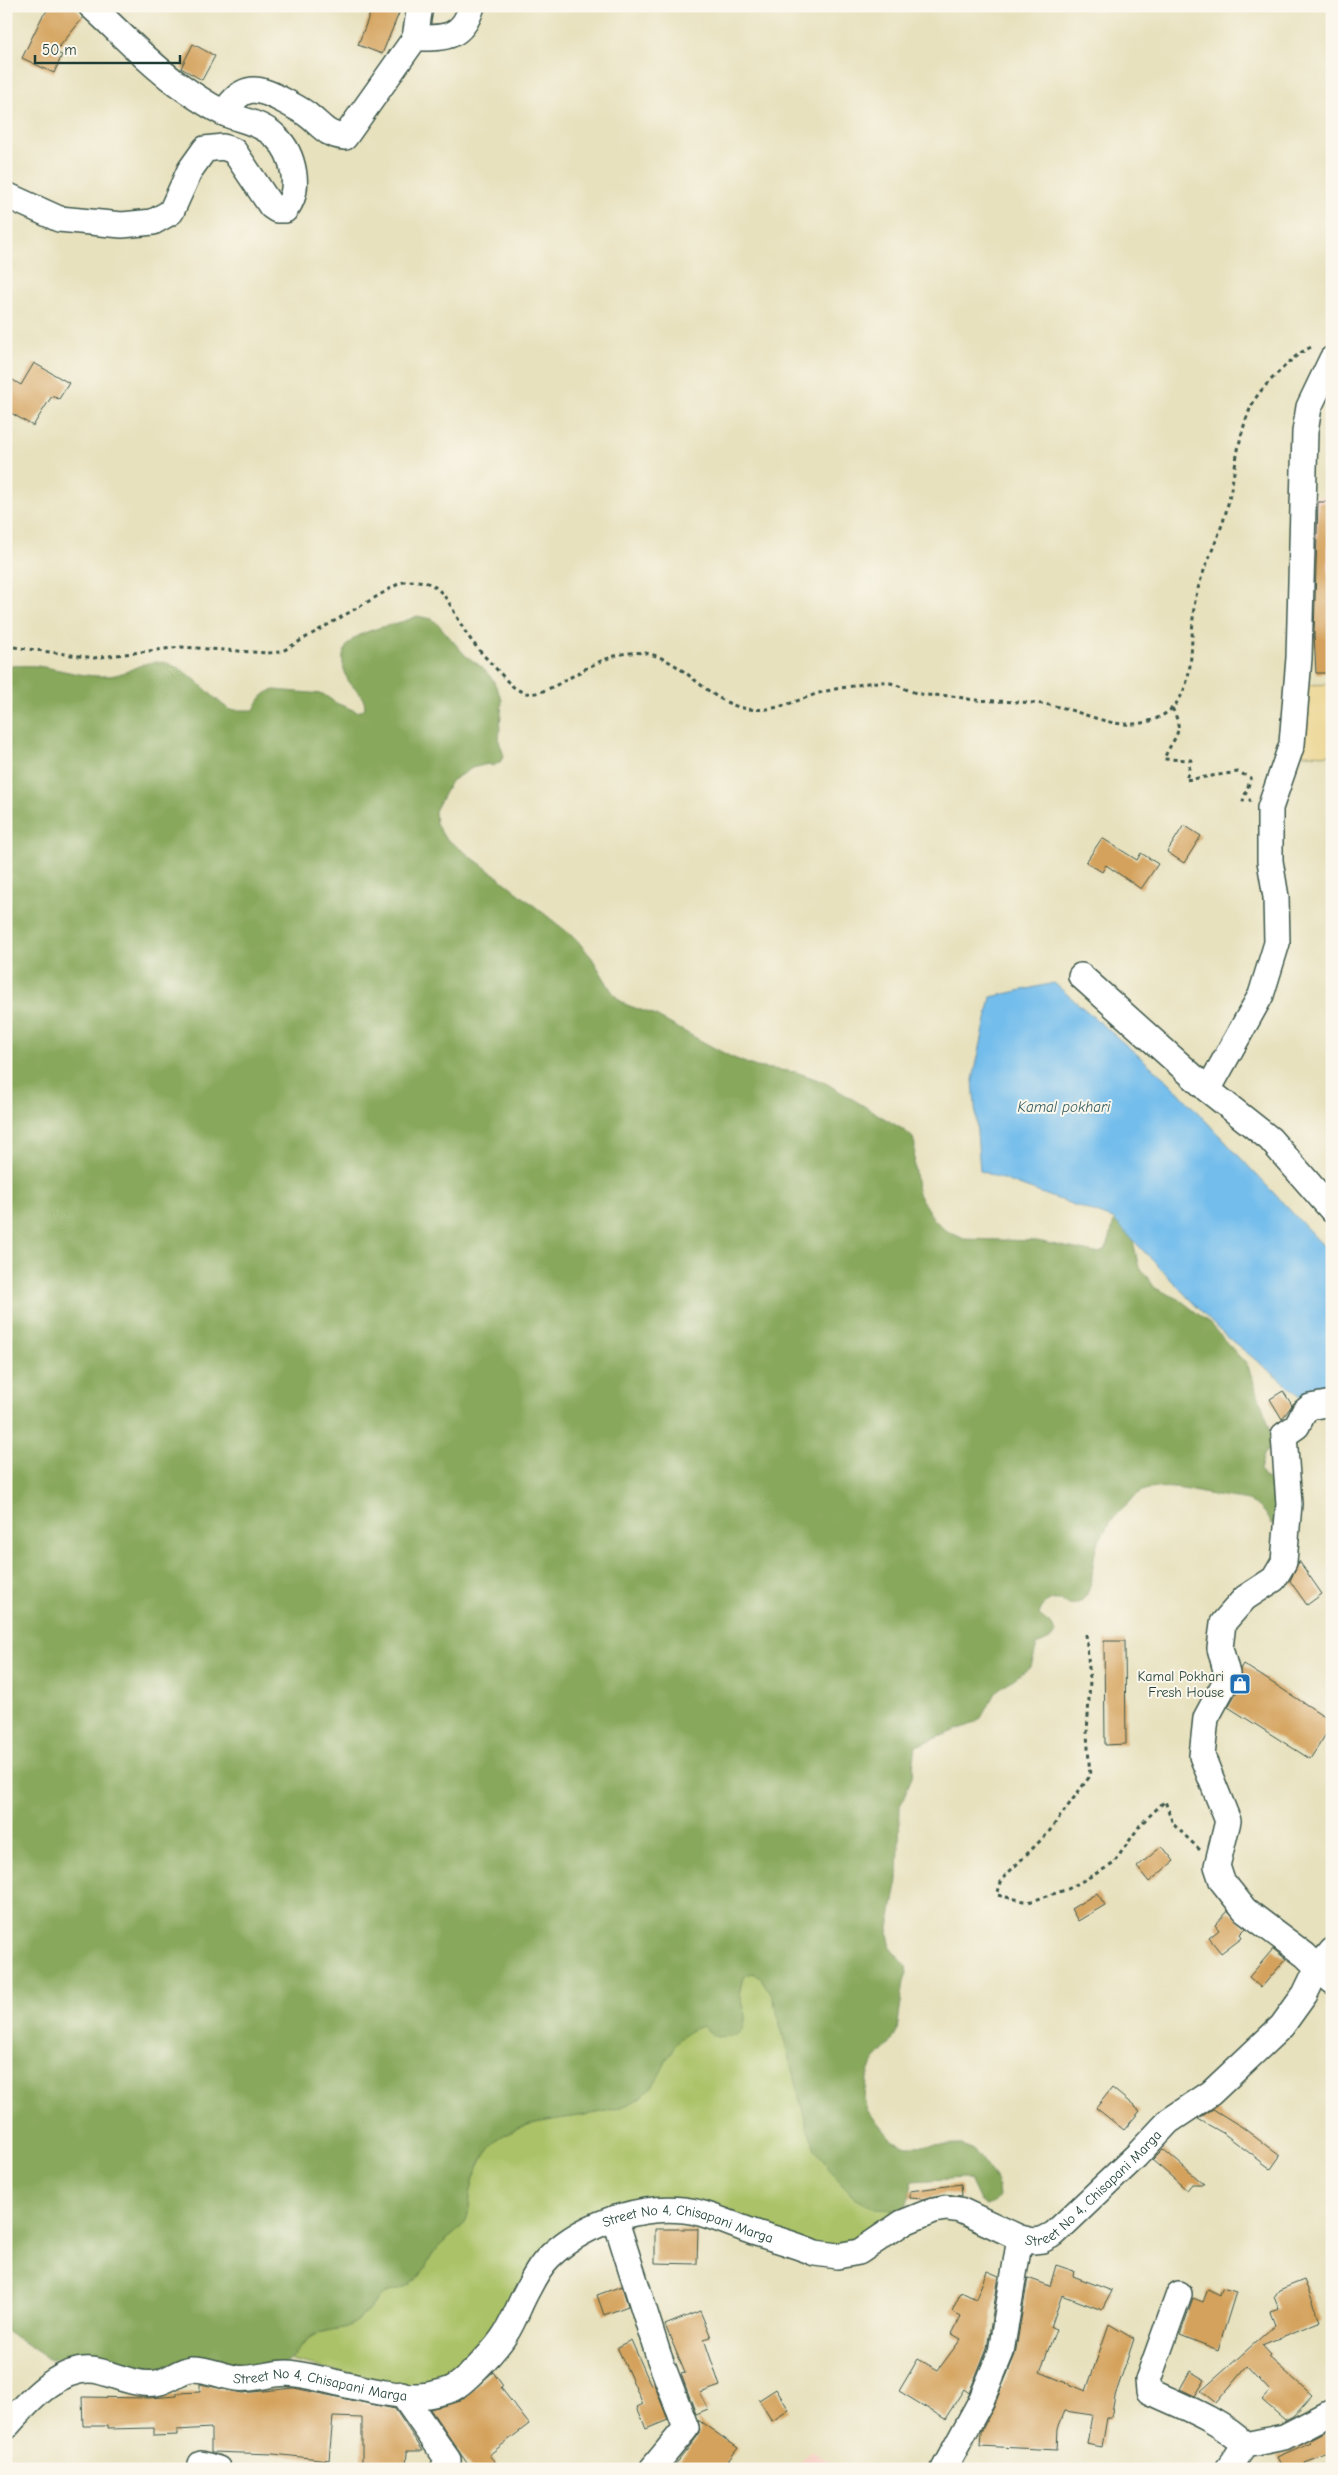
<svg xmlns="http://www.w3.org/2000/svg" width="1338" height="2475" viewBox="0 0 1338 2475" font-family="'Comic Neue',sans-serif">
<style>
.built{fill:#f7d1c6}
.green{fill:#abc268;stroke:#65804e}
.forest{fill:#88a85c;stroke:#547248}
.sand{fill:#eeda9e;stroke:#868c69}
.water{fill:#73bdec;stroke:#497d90}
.building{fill:#d4a25c}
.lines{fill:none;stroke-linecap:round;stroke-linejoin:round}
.minor-casing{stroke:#3d5649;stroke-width:28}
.path{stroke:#3d5649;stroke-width:3;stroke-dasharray:4 4;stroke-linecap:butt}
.minor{stroke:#fff;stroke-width:25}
.labels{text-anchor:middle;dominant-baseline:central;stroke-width:4;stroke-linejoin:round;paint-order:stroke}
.poi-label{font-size:14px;fill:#1f3d34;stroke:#fbf7ec;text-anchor:end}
.street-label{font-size:14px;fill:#1f3d34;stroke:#fbf7ec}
.water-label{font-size:15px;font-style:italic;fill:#345d62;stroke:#fbf7ec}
</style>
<rect width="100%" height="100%" fill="#fbf7ec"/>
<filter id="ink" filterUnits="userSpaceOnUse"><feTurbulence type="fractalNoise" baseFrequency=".02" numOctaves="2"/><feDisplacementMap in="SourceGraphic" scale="10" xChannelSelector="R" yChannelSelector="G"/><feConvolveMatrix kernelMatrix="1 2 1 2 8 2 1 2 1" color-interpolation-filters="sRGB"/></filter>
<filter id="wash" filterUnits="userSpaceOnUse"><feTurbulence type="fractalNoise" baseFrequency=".0096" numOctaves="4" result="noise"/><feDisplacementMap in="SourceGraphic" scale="20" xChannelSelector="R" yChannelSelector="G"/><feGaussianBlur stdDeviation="1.12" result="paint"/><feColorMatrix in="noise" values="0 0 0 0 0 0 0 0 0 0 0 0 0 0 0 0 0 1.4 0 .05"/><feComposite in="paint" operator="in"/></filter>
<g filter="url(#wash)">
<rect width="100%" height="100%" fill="#e7e1be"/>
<g class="built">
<path d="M1311,497H1332V610L1308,615Z"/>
<path d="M811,2451L848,2469H796Z"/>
</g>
<path class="green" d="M753,1973L760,1977L773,1997L807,2127L842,2186L854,2197L899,2210L906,2208L912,2217L840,2252L682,2208L594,2221L457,2381L427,2391L291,2361C302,2344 310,2334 331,2330C339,2328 345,2329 352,2324C366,2317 373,2302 385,2294C393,2289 403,2289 410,2284C424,2275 427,2260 437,2249C446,2238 460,2232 466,2220C470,2211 469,2199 471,2190C474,2174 483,2154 494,2143C524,2111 600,2124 640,2097C669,2077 663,2037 702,2026L716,2036L732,2037L745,2012C740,1998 737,1988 745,1975Z"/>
<path class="forest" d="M417,616L432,619L438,624L465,655L483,668L493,680L502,700L499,741L504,756L500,762L493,766L488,764L472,768L451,781L435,811L436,823L444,837L497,876L576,939L592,958L611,990L618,999L627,1005L652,1014L731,1057L756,1067L796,1072L824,1082L904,1130L913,1138L915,1145L914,1166L918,1194L933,1218L945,1230L964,1239L1037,1241L1095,1253L1103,1252C1112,1242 1110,1229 1116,1217L1130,1226L1138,1264L1155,1288L1179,1299L1207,1321L1248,1366L1272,1434L1273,1442L1264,1455L1260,1470L1264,1477L1278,1484L1279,1523L1272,1524C1259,1499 1247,1501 1222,1497C1199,1493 1172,1484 1150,1489C1141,1490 1134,1497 1128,1503C1113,1516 1105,1528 1097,1546C1089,1566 1098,1603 1069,1605C1057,1595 1043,1600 1039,1615L1052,1625L1055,1632L1052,1638L1037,1645L1031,1667L996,1691L981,1718L975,1723L916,1746L912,1777L900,1806L898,1880L888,1933L891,1948L906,1966L907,1973L904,1981L897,2031L890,2044L873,2062L866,2082L864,2098L867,2110L893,2141L907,2146L962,2145L974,2150L997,2181L999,2196L994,2202L986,2205L980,2201L970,2180L964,2178L913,2181L906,2208L899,2210L875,2209L854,2197L842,2186L815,2149L807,2127L773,1997L760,1977L753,1973L745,1975C734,1995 746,2001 745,2020C745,2035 727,2041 715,2036C711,2034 706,2029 702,2026C663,2037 669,2078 640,2098C600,2124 523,2111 494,2143C483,2155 473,2174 471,2190C469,2199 470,2211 466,2220C460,2232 445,2239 437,2249C426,2261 425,2276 410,2284C401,2290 391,2289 382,2296C370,2305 363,2320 349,2326C337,2331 324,2329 312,2336C298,2345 294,2362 277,2368L212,2364L152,2369L74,2358L50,2360L6,2331V666C16,666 27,665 37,666C61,669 81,677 106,676C131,676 144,654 172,665C196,675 209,696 230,710H254C259,700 262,693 274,690L323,694L336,703L358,712L365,708C365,693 351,689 346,676C328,627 390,630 417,616Z"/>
<path class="sand" d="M1332,684V755L1302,754L1304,685Z"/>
<path class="water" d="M1054,983L1169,1082L1332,1255V1381L1302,1397L1221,1332L1113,1219L980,1171L973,1080L991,997Z"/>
<g id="blocks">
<g class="building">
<path d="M51,6H75L83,18L55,52L62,55L54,73L22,58L42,17Z"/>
<path d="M373,6H402L382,54L358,45Z"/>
<path d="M193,44L215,56L202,80L181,68Z"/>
<path d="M34,363L69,383L59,399L52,396L33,426L6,410V376L21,385Z"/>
<path d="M1318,502H1332V547H1328L1332,673H1316L1314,634Z"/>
<path d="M1184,825L1201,836L1184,863L1167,852Z"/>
<path d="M1102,838L1137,860L1141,853L1158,864L1141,889L1106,865L1102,872L1086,862Z"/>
<path d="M1283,1391L1292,1405L1282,1419L1270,1399Z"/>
<path d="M1299,1561L1322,1594L1307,1605L1290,1581Z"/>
<path d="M1104,1641H1125L1126,1744L1105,1745Z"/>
<path d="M1243,1664L1332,1721V1725L1310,1759L1228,1707L1239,1688L1240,1669Z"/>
<path d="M1162,1846L1174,1861L1149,1882L1137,1867Z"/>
<path d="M1097,1893L1105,1905L1078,1921L1071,1909Z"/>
<path d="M1228,1911L1246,1928L1240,1934L1242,1937L1221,1953L1209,1938L1219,1930L1215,1925Z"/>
<path d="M1273,1949L1286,1959L1261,1988L1249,1977Z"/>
<path d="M1112,2088L1140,2111L1124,2130L1096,2108Z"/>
<path d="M1213,2109L1242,2127L1280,2156L1271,2169L1223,2133L1198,2119Z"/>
<path d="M1163,2149L1204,2184H1192L1187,2190L1152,2160Z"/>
<path d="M961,2184L962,2196L944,2194L923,2199L910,2198V2191Z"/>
<path d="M655,2229H698L697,2264L655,2263Z"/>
<path d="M1056,2265L1074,2271L1073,2276L1112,2291L1102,2310L1062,2295L1051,2327L1056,2329L1040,2372L1086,2391L1109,2324L1134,2339L1115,2396L1111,2418H1107L1102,2447L1087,2444L1092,2415L1065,2411L1058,2428L1057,2450L980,2446L981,2432L994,2406L1015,2355L1028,2278L1050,2286Z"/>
<path d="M987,2271L999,2276L987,2348L969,2393L964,2389L945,2419L899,2391L918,2359L938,2370L961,2339L952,2334L961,2316L952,2311L961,2292L976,2299Z"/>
<path d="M1304,2280L1321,2321L1262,2345L1271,2355L1269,2357L1312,2395L1293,2416L1285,2420L1262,2400L1270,2391L1247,2366L1216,2403L1201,2391L1275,2325L1270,2312L1279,2309L1274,2297L1279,2290Z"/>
<path d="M622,2286L628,2306L604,2315L597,2295Z"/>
<path d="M1222,2288L1236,2292L1218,2350L1180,2335L1193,2298L1203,2302L1208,2289L1220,2295Z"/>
<path d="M700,2311L711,2337L704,2339L720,2386L700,2393L708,2409L696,2414L681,2374L685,2373L665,2325Z"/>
<path d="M631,2340L651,2385L654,2384L668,2420L646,2429L637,2407L643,2404L617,2347Z"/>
<path d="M1190,2371L1205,2380L1195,2396L1180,2389Z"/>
<path d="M493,2372L503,2386L501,2388L529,2424L489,2455L501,2469H471L430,2409L460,2401Z"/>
<path d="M200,2384L242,2393L294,2388L395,2409L423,2451H407L406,2469H362V2418L333,2417L329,2460L273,2454L211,2452V2428L177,2430V2435L154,2436V2428L108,2429V2426H83L82,2397L149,2398L177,2396V2393L200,2392Z"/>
<path d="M776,2389L789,2410L772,2421L759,2400Z"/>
<path d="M698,2420L738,2448L722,2469H672L697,2437L700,2430Z"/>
<path d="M1332,2428V2460L1326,2455L1305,2463L1308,2469H1283L1277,2457L1311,2442L1309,2440Z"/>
</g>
</g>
</g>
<g filter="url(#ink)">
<use href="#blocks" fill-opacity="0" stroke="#3d5649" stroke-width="1"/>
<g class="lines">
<g class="minor-casing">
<g id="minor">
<path d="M415,38L420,6"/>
<path d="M224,113C243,83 257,86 286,102C293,106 302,110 309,116C323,127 326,135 345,137L415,38C445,38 462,39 472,6"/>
<path d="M6,195L59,219L122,225L153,222L171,212L190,170L205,149L223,147L234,151L271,206L277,210H285C302,190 294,154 276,137C262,123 242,121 224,113C209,106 193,95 179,85C149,64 119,31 91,6"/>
<path d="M1081,976L1208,1090L1270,1139L1332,1210"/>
<path d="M1208,1090L1261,995L1277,943L1276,897L1270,861V808L1292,744L1299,658L1305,432L1309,407L1332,359"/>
<path d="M1332,1403L1310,1407L1304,1412L1297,1426L1284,1435L1289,1504L1284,1562L1274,1579L1245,1598L1223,1623L1220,1648L1227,1674L1226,1681L1206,1718L1202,1756L1228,1821L1217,1866L1222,1881L1245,1910L1305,1955L1332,1981"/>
<path d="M615,2218L659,2357L686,2428L652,2469"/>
<path d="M1179,2294L1148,2380L1149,2391C1181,2406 1220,2420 1245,2445"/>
<path d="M402,2394L448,2460L443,2469"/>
<path id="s1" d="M6,2427C28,2402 64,2360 102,2372C118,2377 140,2386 156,2383C169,2381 178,2371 191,2369C206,2368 221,2376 236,2378C255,2381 275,2370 296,2374C330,2379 397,2401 428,2395C437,2393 448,2392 455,2387C468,2379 498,2347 506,2333C515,2319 520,2302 529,2287C534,2277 541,2265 549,2257C586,2221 650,2201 700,2213C718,2218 736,2226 753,2232C774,2239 795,2244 815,2253L837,2256L859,2252L902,2223L934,2210L946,2208L960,2210L1020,2238L1033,2241L1042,2240L1054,2234L1136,2156L1169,2121L1211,2093L1282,2026L1305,1994L1317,1969L1332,1951"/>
<path d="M201,2464L218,2469"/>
<path d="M944,2469L981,2401L1001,2352L1020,2238"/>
<path d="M1228,2469L1245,2445L1284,2437L1332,2412"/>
</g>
</g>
<g class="path">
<path d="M6,646L94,658L181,647L267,653L281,652L400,583C446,571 450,613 471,640C480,652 491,663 501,674C508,682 514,690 526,693C553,699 598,647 644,653C686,659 707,704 749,709C773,712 793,702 816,694C828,690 841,688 853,686C863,684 874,681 885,682C897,683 908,692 921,694C931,696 942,695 952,696C961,697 969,700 977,700C1005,702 1032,701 1060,707C1088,714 1116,730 1146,722C1205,707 1186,639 1196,596C1203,567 1218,541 1226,512C1235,478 1236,440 1251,407C1258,391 1271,380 1283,368C1292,359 1301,351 1314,346"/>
<path d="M1172,708C1186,734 1173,736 1164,759L1191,760L1186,780L1238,772L1251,778L1243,801L1251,800"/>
<path d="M1086,1634L1090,1680L1087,1734L1090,1776L1048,1833L1002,1879L997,1895L1029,1902L1068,1889L1113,1864L1141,1824L1165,1801L1173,1824L1200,1850"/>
</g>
<use href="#minor" class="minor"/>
</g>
</g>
<defs>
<g id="shop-square" transform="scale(1.125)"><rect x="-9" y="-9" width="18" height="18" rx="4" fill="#1f6fb2" stroke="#fbf7ec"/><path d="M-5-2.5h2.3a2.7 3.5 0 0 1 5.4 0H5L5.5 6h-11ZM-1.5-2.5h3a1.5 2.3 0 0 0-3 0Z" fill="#fff"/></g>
</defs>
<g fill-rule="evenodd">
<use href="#shop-square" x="1240" y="1684"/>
</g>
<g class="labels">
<g class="poi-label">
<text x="1224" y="1676">Kamal Pokhari<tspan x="1224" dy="16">Fresh House</tspan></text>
</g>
<g class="street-label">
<text stroke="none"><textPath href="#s1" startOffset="1244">Street No 4, Chisapani Marga</textPath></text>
<text stroke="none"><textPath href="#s1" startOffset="794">Street No 4, Chisapani Marga</textPath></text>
<text stroke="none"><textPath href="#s1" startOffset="342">Street No 4, Chisapani Marga</textPath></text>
</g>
<g class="water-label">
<text x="1064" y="1107">Kamal pokhari</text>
</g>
</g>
<rect width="1338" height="2475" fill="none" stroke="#fbf7ec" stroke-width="25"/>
<path d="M35 55v8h145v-8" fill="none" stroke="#1f3d34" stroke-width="2.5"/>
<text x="42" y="55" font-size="15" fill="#1f3d34" stroke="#fbf7ec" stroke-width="4" paint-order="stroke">50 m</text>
</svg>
